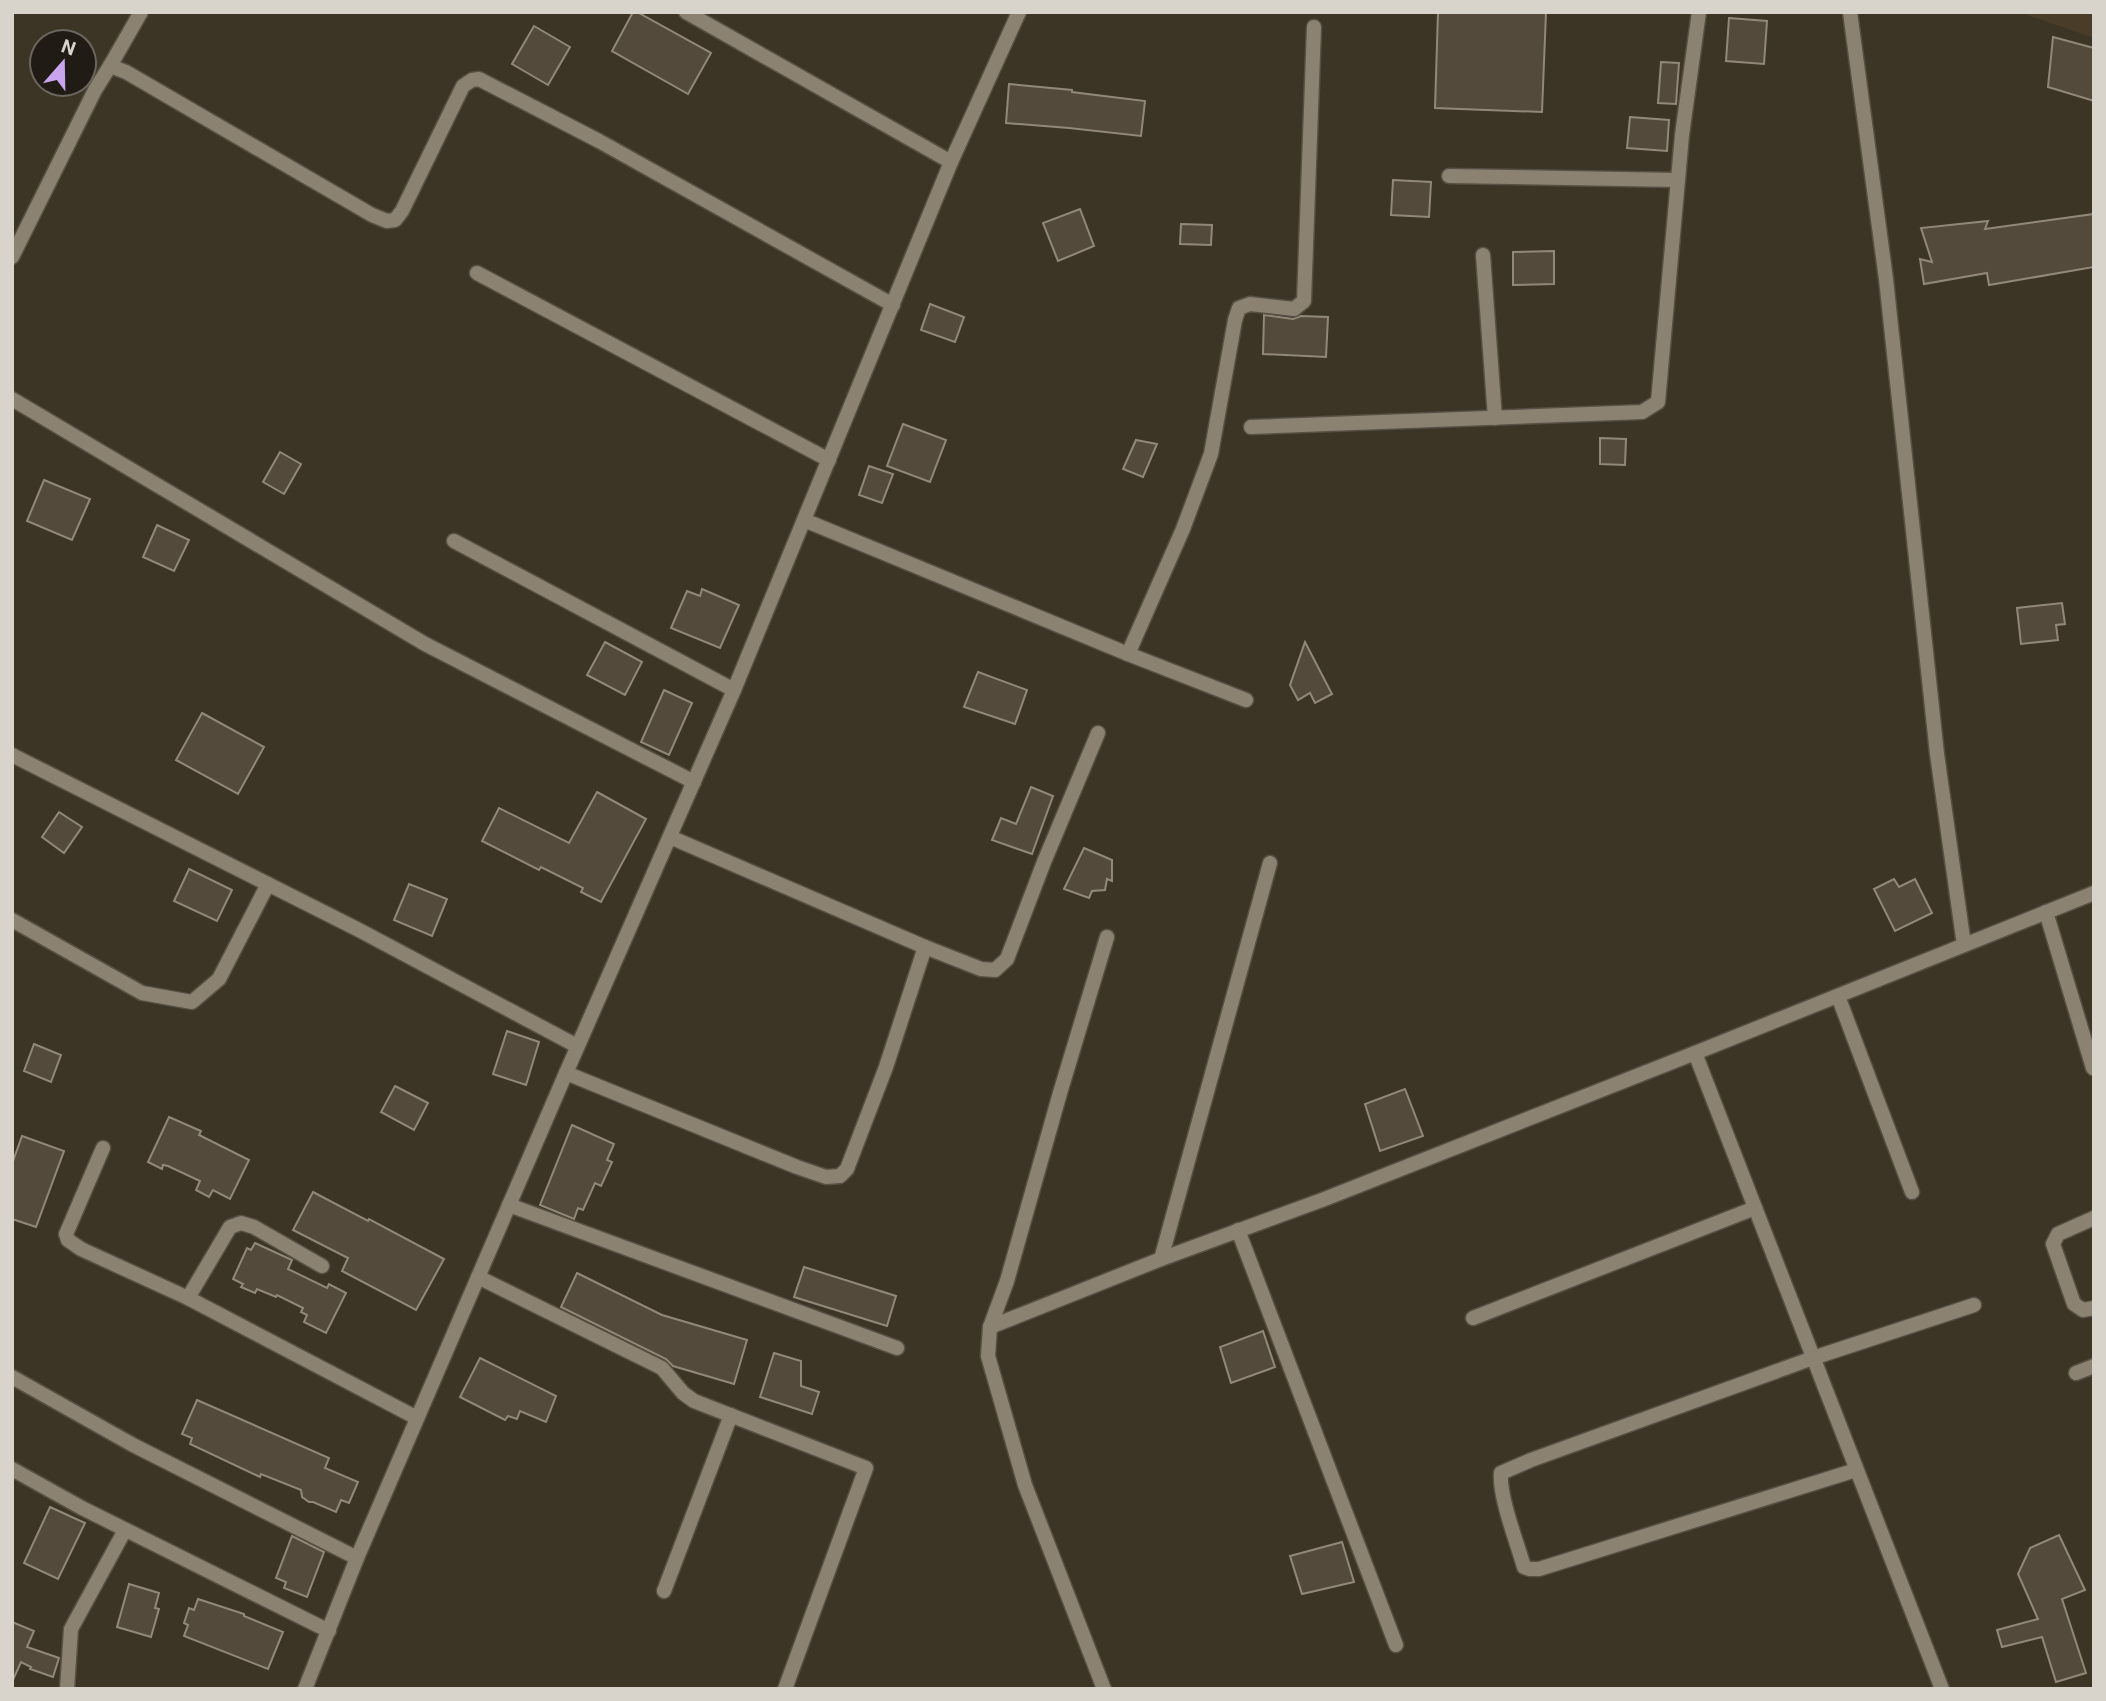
<svg xmlns="http://www.w3.org/2000/svg" width="2106" height="1701" viewBox="0 0 2106 1701" font-family="Roboto,sans-serif">
<style>
.built{fill:#493d29}
.building{fill:#534a3b;stroke:#928878;stroke-width:2}
.lines{fill:none;stroke-linecap:round;stroke-linejoin:round}
.street-casing{stroke:#564f43;stroke-width:17}
.street{stroke:#8b8271;stroke-width:14}
</style>
<rect width="100%" height="100%" fill="#3c3425"/>
<path class="built" d="M2018,12H2094V38Z"/>
<g class="building">
<path d="M633,12H637L711,53L688,94L612,51Z"/>
<path d="M1438,12H1546L1542,112L1435,108Z"/>
<path d="M1729,18L1767,21L1764,64L1726,61Z"/>
<path d="M534,26L570,47L548,85L512,64Z"/>
<path d="M2053,37L2094,48V101L2048,87Z"/>
<path d="M1661,62L1679,63L1676,104L1658,103Z"/>
<path d="M1009,84L1072,90V92L1145,101L1141,136L1069,128L1006,123Z"/>
<path d="M1630,117L1669,120L1667,151L1627,148Z"/>
<path d="M1393,180L1431,182L1429,217L1391,215Z"/>
<path d="M1080,209L1094,246L1058,261L1043,223Z"/>
<path d="M2094,214V267L1989,285L1987,273L1924,284L1920,259L1932,262L1921,228L1988,221L1985,229Z"/>
<path d="M1181,224L1212,225L1211,245L1180,244Z"/>
<path d="M1554,251V284L1513,285V252Z"/>
<path d="M930,304L964,317L955,342L921,330Z"/>
<path d="M1264,315L1293,319L1301,316L1328,317L1326,357L1263,354Z"/>
<path d="M903,424L946,440L930,482L887,466Z"/>
<path d="M1600,438L1626,439L1625,465L1600,464Z"/>
<path d="M1136,440L1157,444L1143,477L1123,469Z"/>
<path d="M280,452L301,464L284,494L263,482Z"/>
<path d="M869,466L893,474L882,503L859,495Z"/>
<path d="M44,480L90,499L72,540L27,521Z"/>
<path d="M157,525L189,540L174,571L143,557Z"/>
<path d="M702,589L739,605L720,648L671,628L687,591L700,596Z"/>
<path d="M2062,603L2065,624L2056,625L2058,640L2021,644L2017,608Z"/>
<path d="M605,642L642,662L625,695L587,675Z"/>
<path d="M1305,642L1332,694L1315,703L1310,693L1298,700L1290,685Z"/>
<path d="M978,672L1027,690L1015,724L964,707Z"/>
<path d="M664,690L692,703L669,755L641,742Z"/>
<path d="M202,713L264,747L238,794L176,760Z"/>
<path d="M1031,787L1053,796L1032,854L992,840L1001,818L1016,824Z"/>
<path d="M597,792L646,819L601,902L581,892L583,888L541,867L539,870L482,841L499,808L569,843Z"/>
<path d="M59,812L82,827L64,853L42,837Z"/>
<path d="M1084,848L1112,860V881L1107,879L1105,890L1092,891L1089,898L1064,889Z"/>
<path d="M189,869L232,890L217,921L174,901Z"/>
<path d="M1894,879L1899,887L1915,879L1932,913L1895,931L1874,889Z"/>
<path d="M409,884L447,899L432,936L394,920Z"/>
<path d="M507,1031L539,1042L526,1085L493,1074Z"/>
<path d="M34,1044L61,1055L51,1082L24,1071Z"/>
<path d="M395,1086L428,1103L414,1130L381,1112Z"/>
<path d="M1405,1089L1423,1136L1380,1151L1365,1104Z"/>
<path d="M169,1117L201,1131L199,1135L249,1160L230,1199L213,1190L209,1197L196,1190L200,1181L168,1166L163,1165L162,1169L148,1162Z"/>
<path d="M572,1125L614,1144L607,1160L612,1162L601,1186L595,1183L583,1210L578,1208L574,1219L540,1205Z"/>
<path d="M22,1136L64,1151L36,1227L12,1219V1164Z"/>
<path d="M313,1192L368,1221L369,1219L444,1259L416,1310L342,1271L348,1258L293,1230Z"/>
<path d="M255,1243L292,1260L288,1269L327,1288L329,1284L346,1293L326,1333L304,1322L307,1315L301,1312L303,1308L277,1295L276,1297L257,1289L255,1293L241,1287L243,1284L233,1279L247,1248L251,1250Z"/>
<path d="M804,1267L896,1296L887,1326L794,1297Z"/>
<path d="M577,1273L662,1315L747,1340L734,1384L673,1366L666,1359L561,1307Z"/>
<path d="M1263,1331L1275,1367L1231,1383L1220,1347Z"/>
<path d="M774,1353L801,1361V1386L819,1392L812,1414L760,1397Z"/>
<path d="M480,1358L556,1396L546,1422L520,1411L517,1419L508,1416L505,1420L460,1397Z"/>
<path d="M197,1400L329,1458L325,1468L358,1482L349,1503L341,1500L336,1512L313,1502H309L302,1497L301,1490L261,1474L260,1477L190,1444L192,1438L182,1434Z"/>
<path d="M50,1507L85,1523L58,1579L24,1563Z"/>
<path d="M2059,1535L2085,1590L2062,1599L2086,1673L2056,1682L2042,1637L2002,1647L1997,1630L2038,1619L2018,1574L2030,1548Z"/>
<path d="M292,1536L324,1552L307,1597L284,1588L286,1582L276,1578Z"/>
<path d="M1342,1542L1354,1582L1302,1594L1290,1556Z"/>
<path d="M129,1584L159,1593L155,1608L159,1609L151,1637L117,1627Z"/>
<path d="M198,1599L244,1614V1616L283,1632L268,1669L184,1636L188,1625L184,1623L189,1608L194,1610Z"/>
<path d="M12,1622L34,1631L27,1647L59,1658L53,1677L30,1669L31,1667L21,1662L12,1682Z"/>
</g>
<g class="lines">
<g class="street-casing">
<g id="street">
<path d="M686,12L951,162"/>
<path d="M1850,12L1886,279L1937,754L1964,945"/>
<path d="M110,66L141,12"/>
<path d="M1449,176L1678,180"/>
<path d="M1483,255L1495,418"/>
<path d="M12,257L95,90L110,66L126,72L372,215L387,221L395,220L402,211L463,86L472,80L479,79L599,141L893,305"/>
<path d="M477,273L829,460"/>
<path d="M12,399L425,644L694,782"/>
<path d="M1251,427L1642,412L1658,402L1682,135L1699,12"/>
<path d="M804,520L1128,654L1246,700"/>
<path d="M454,541L734,690"/>
<path d="M1128,654L1183,529L1211,454L1235,320L1239,308L1250,304L1294,309L1304,301L1314,27"/>
<path d="M12,755L359,930L577,1046"/>
<path d="M670,837L925,947L981,969L995,970L1007,959L1044,862L1098,733"/>
<path d="M2046,912L2093,1068"/>
<path d="M12,920L142,993L192,1002L219,979L268,884"/>
<path d="M1838,996L1912,1192"/>
<path d="M1695,1053L1942,1689"/>
<path d="M566,1073L797,1167L826,1177L840,1176L847,1169L886,1067L925,947"/>
<path d="M103,1148L66,1234L68,1240L81,1249L188,1298L417,1418"/>
<path d="M509,1205L897,1348"/>
<path d="M2094,1218L2058,1234L2053,1244L2074,1304L2083,1310L2094,1308"/>
<path d="M1238,1230L1396,1645"/>
<path d="M1161,1259L1270,863"/>
<path d="M478,1277L662,1368L683,1393L694,1401L866,1468L785,1689"/>
<path d="M188,1298L230,1227L241,1223L254,1227L322,1266"/>
<path d="M1473,1318L1755,1208"/>
<path d="M990,1327L1161,1259L1322,1200L1695,1053L2094,893"/>
<path d="M2076,1373L2094,1366"/>
<path d="M12,1377L133,1445L357,1558"/>
<path d="M12,1469L82,1508L329,1631"/>
<path d="M1856,1470L1539,1569H1530L1524,1567C1517,1542 1499,1497 1501,1473L1531,1460L1813,1358L1974,1305"/>
<path d="M664,1591L731,1415"/>
<path d="M67,1689L71,1629L125,1530"/>
<path d="M305,1689L357,1558L566,1073L734,690L951,162L1019,12"/>
<path d="M1104,1689L1025,1485L988,1356L990,1327L1007,1281L1060,1093L1107,937"/>
</g>
</g>
<use href="#street" class="street"/>
</g>
<rect width="2106" height="1701" fill="none" stroke="#d9d4cb" stroke-width="28"/>
<g transform="translate(63 63) rotate(20)"><circle r="33" fill="#201c15" stroke="#6a665e" stroke-width="2"/>
<path d="M0-5L12 26L0 18L-12 26Z" fill="#c9a5ee"/>
<text y="-10" font-size="19" font-weight="bold" text-anchor="middle" fill="#d9d4cb">N</text>
</g>
</svg>
